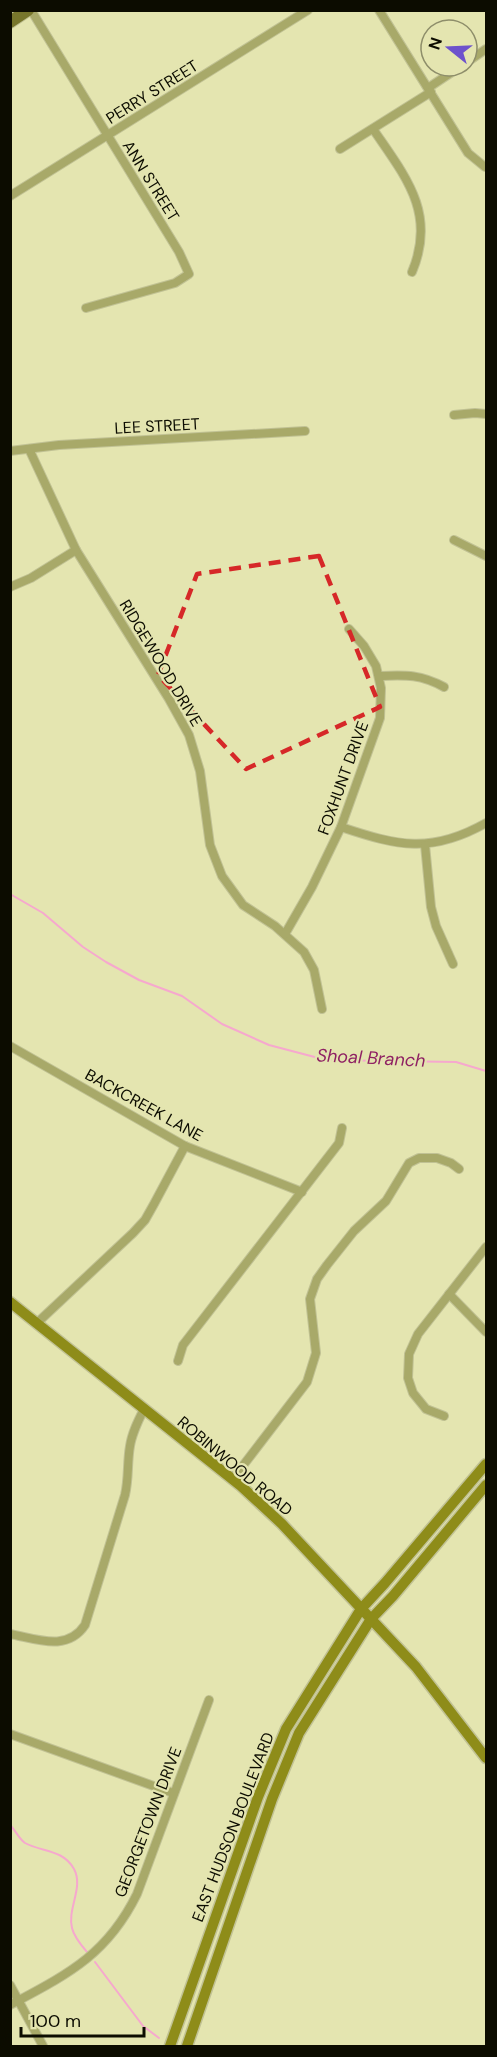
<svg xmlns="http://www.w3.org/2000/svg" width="497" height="2057" viewBox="0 0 497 2057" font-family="'DM Sans',sans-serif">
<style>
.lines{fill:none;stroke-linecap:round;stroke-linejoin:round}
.stream{stroke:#f6a8ce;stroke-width:2}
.street-casing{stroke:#c1c294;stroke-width:10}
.secondary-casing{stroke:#c1c294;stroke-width:13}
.primary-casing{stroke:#c1c294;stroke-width:14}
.street{stroke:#a8a969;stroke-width:8}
.secondary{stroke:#8e8c19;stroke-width:10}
.primary{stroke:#77762c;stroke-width:12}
.marked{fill:none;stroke:#d62828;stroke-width:4.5;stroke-dasharray:12 8;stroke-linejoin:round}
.labels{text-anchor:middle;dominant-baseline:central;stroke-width:4.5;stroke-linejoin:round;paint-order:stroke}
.street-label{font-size:16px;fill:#0c0c00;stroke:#e4e5b0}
.water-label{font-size:18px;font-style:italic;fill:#8f2263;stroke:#e4e5b0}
</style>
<rect width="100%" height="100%" fill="#e4e5b0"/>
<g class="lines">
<g class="stream">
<path d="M10,894L43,913L83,947L106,962L139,980L182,996L222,1024L269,1045L326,1060L456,1062L486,1071"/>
<path d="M10,1825C16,1831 19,1839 25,1843C41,1852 63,1849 74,1869C84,1887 67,1909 72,1928C74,1937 81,1945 87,1952"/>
<path d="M95,1962L143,2026L159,2038"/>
</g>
<g class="street-casing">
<g id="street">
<path d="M31,10L179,252L189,274L175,283L86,308"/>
<path d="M379,10L468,153L485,167"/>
<path d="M467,62L486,49"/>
<path d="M428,88L461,66"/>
<path d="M373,129C405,176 437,213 412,272"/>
<path d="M340,149L431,92"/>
<path d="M10,196L308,10"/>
<path d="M454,415L475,413L486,414"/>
<path d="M29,449L76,550L169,699L189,735L200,771L210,845L222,876L243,905L275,926L304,952L314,970L322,1009"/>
<path d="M10,451L59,445L305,431"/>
<path d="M454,540L486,556"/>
<path d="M10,587L31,578L76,550"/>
<path d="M379,676C406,675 420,674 444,687"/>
<path d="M341,827C398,846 431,854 486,823"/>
<path d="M425,845L431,907L436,926L453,964"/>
<path d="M285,934L312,887L341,827L380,718L381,688L376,666L364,646L349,629"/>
<path d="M10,1046L185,1146L302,1192"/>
<path d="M449,1294L486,1332"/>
<path d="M37,1323L133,1233L145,1220L154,1204L185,1146"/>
<path d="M178,1361L183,1345L339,1143L342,1128"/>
<path d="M444,1416L426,1409L413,1393L408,1378L409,1354L418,1334L486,1247"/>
<path d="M232,1480L307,1382L316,1353L310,1299L317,1279L327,1265L354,1231L386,1201L409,1163L419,1158H437L451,1163L459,1169"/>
<path d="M10,1634C37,1639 67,1652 85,1625L125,1495C129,1478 127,1463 130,1446C132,1433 138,1421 144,1409"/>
<path d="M10,1734L173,1793"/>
<path d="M10,1985L43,2046"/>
<path d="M10,2005C68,1974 107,1955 137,1894L209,1700"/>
</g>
</g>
<g class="secondary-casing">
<g id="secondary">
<path d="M10,1302L241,1486L282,1524L416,1667L486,1758"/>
<path d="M170,2046L258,1797L286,1729L361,1609L385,1583L486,1464"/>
<path d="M187,2046L272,1799L299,1733L371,1619L393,1596L486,1485"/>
</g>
</g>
<g class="primary-casing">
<path id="primary" d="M10,22L28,10"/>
</g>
<use href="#street" class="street"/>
<use href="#secondary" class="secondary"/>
<use href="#primary" class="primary"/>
</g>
<path class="marked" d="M319,556L380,707L246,769L158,675L197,574Z"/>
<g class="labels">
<g class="street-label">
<text transform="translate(152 92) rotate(-32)">PERRY STREET</text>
<text transform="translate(151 181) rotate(58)">ANN STREET</text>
<text transform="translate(157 426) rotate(-3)">LEE STREET</text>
<text transform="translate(161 663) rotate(59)">RIDGEWOOD DRIVE</text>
<text transform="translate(343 778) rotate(-70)">FOXHUNT DRIVE</text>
<text transform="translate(144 1105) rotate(29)">BACKCREEK LANE</text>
<text transform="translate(235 1466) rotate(40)">ROBINWOOD ROAD</text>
<text transform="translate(148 1822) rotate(-69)">GEORGETOWN DRIVE</text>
<text transform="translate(233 1827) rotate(-69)">EAST HUDSON BOULEVARD</text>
</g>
<g class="water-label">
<text transform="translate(371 1058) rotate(3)">Shoal Branch</text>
</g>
</g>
<rect width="497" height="2057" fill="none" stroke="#0c0c00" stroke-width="24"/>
<g transform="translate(449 48) rotate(288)"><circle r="28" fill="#e4e5b0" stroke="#8e8e6a" stroke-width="1.5"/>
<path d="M0-4.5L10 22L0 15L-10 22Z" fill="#6d52cc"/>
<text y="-9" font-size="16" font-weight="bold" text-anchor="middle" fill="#0c0c00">N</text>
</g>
<path d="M21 2027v9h123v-9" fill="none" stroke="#0c0c00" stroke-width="3"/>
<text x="30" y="2027" font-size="18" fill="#0c0c00" stroke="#e4e5b0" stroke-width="4.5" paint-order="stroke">100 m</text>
</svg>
